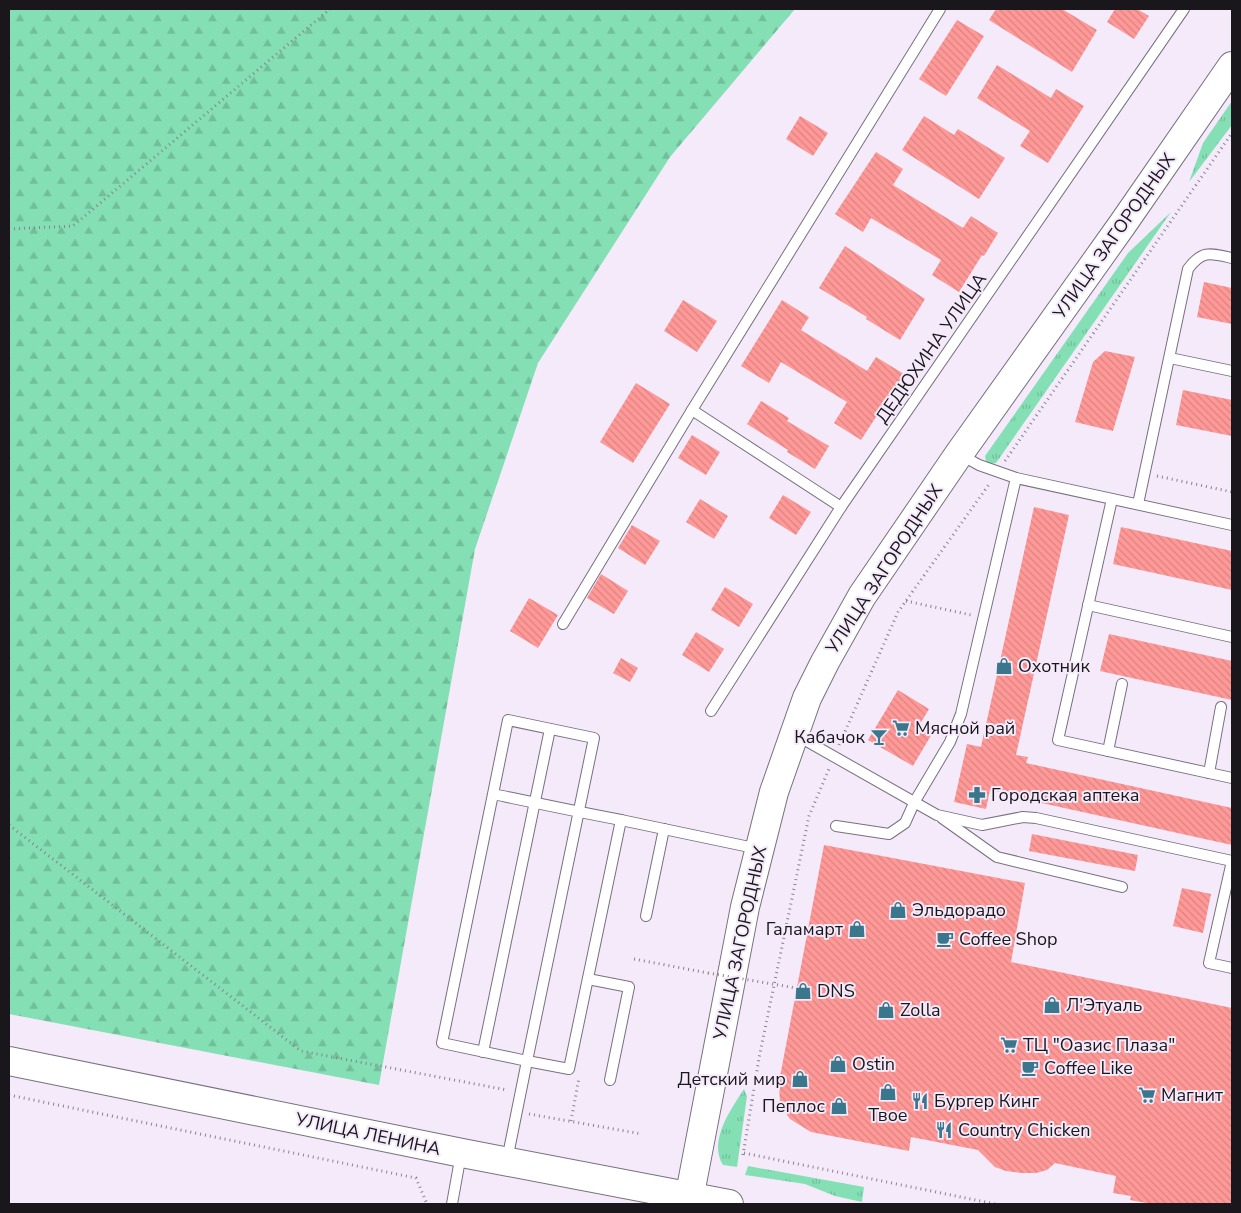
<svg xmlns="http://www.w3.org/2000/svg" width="1241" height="1213" viewBox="0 0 1241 1213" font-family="'Nunito Sans',sans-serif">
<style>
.grass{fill:url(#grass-tufts)}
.forest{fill:url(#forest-firs)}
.building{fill:url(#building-back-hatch)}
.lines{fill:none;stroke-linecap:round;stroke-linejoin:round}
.service-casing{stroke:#79707e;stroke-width:12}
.secondary-casing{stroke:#79707e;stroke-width:30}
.path{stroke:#89828d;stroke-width:3;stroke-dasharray:1 4;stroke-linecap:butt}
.service{stroke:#fff;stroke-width:10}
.secondary{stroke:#fff;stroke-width:28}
.path-bridge{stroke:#89828d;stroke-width:3;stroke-dasharray:1 4;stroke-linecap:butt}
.labels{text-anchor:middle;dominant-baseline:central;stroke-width:4;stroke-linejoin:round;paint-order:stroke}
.street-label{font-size:18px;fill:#1a171c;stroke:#f4eafa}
.poi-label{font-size:18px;fill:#1a171c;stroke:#f4eafa;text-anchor:start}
</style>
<defs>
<pattern id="grass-tufts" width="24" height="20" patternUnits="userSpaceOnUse" patternTransform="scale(1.25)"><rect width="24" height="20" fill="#84e0b4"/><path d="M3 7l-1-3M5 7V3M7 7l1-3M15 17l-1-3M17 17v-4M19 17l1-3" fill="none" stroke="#71bf9a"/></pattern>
<pattern id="forest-firs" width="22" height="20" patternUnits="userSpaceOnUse" patternTransform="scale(1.25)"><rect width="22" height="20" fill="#84e0b4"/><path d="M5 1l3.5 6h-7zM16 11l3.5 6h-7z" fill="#71bf9a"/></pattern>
<pattern id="building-back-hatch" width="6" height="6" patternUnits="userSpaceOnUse" patternTransform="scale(1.25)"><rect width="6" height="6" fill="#ff9998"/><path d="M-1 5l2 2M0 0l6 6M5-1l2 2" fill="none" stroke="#da8382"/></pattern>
</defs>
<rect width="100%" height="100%" fill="#f4eafa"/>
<g class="grass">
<path d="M1232,101V125L1189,182L1203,143Z"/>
<path d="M1171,212L996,463L990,464L986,461L985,456L1128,253Z"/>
<path d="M744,1089L747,1096L737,1167L723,1165C708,1141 731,1109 744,1089Z"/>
<path d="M748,1166L864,1187L862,1202L835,1196L805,1184L745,1175Z"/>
</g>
<path class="forest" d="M9,9H795L670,157L538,363L475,549L379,1085L9,1014Z"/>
<g class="building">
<path d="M996,9H1062L1097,30L1072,72L989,20Z"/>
<path d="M1115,9H1137L1149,16L1134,39L1107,22Z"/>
<path d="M957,20L984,36L946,96L919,79Z"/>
<path d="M997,65L1051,98L1056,89L1084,106L1048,163L1020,146L1030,131L977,98Z"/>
<path d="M800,116L828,133L813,156L786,139Z"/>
<path d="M924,116L954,135L958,129L1005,158L979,199L902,150Z"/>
<path d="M876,152L903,169L893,185L963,228L971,216L998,233L984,256L982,255L959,292L932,275L941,260L871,218L863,232L835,214Z"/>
<path d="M845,246L925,299L900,340L866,319L867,317L819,288Z"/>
<path d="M1204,282L1232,288V324L1197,317Z"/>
<path d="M683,300L717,321L697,352L664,331Z"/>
<path d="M782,300L809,317L801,330L867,371L876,357L904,374L861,440L834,423L847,402L781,362L769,383L741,366Z"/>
<path d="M1105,351L1135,357L1113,431L1075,422L1093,362Z"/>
<path d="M636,383L670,404L633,463L600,442Z"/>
<path d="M1183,390L1232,400V436L1176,425Z"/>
<path d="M761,401L789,418L787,421L829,446L815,469L787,452L788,450L747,424Z"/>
<path d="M692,435L720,452L706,475L678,458Z"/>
<path d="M783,495L811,512L796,535L769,518Z"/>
<path d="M700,499L728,516L714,539L686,522Z"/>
<path d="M1034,507L1069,515L1016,755L1028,757L1026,763L1232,808V845L1019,798L1020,796L990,790L986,809L954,802L967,744L981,747Z"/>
<path d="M632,525L660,541L645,565L618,548Z"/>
<path d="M1121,527L1232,551V590L1113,564Z"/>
<path d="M601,574L628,591L614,614L587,598Z"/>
<path d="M725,587L753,604L739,627L711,610Z"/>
<path d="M529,598L558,615L538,648L510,631Z"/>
<path d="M696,632L724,649L709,672L682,655Z"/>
<path d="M1109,634L1232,661V700L1100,671Z"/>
<path d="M621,658L638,668L630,682L613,673Z"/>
<path d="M898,690L929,709L920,724L933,732L913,766L868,740Z"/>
<path d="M1032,834L1138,855L1135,871L1029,851Z"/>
<path d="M824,845L1025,883L1011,962L1232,1008V1204H1152L1130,1200L1131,1196L1113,1193L1116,1176L1055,1163L1047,1170L1036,1173H1021L1006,1171L995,1167L978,1150L911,1137L909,1151L811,1132L790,1119L780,1105L779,1082Z"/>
<path d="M1182,888L1211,894L1203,933L1173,926Z"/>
</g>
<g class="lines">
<g class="service-casing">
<g id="service">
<path d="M1170,358L1232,371"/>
<path d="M692,410L841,507"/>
<path d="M961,455L979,465L1016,478L1232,525"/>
<path d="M1112,499L1058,740L1232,778"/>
<path d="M1138,504L1188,269C1202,250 1210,253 1232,258"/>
<path d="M1088,605L1232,637"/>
<path d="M563,624L692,410L940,9"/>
<path d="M711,711L841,507L1184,9"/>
<path d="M796,735L937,815L982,825L1023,817L1036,818L1232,861L1209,963L1232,968"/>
<path d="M1108,751L1122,684"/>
<path d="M1209,773L1221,707"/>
<path d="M493,794L508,720L594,738L527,1061L442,1043L493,794C536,803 578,812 621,820"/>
<path d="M942,818L997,857L1122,887"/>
<path d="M836,826L889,834L905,823L915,801L950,742L961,714L1016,478"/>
<path d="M646,916L664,829"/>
<path d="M588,979L629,987L610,1080"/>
<path d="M483,1052L550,729"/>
<path d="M507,1160L527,1061L569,1069L621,820L759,849"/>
<path d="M452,1204L461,1154"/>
</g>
</g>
<g class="secondary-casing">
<g id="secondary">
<path d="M9,1061L462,1153L729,1204"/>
<path d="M688,1204L745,907L774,792L807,698L825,662L862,596L959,454L1122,225L1232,66"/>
</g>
</g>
<g class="path">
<path d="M9,229L73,226L330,9"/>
<path d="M1005,461L1232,133"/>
<path d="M1157,476L1232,492"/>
<path d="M906,601L971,615"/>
<path d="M839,745L898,612L990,483"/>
<path d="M9,825L301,1051L507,1090"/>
<path d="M634,959L708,973"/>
<path d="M9,1095L416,1178L427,1204"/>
<path d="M529,1114L642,1134"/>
<path d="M571,1121L579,1078"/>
<path d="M744,1153L995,1204"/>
<path d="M743,1155L759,1058L809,816L829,769"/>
</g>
<use href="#service" class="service"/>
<use href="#secondary" class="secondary"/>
<path class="path-bridge" d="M708,973L796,988"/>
</g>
<defs>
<g id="shop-bare" transform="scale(1.35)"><path d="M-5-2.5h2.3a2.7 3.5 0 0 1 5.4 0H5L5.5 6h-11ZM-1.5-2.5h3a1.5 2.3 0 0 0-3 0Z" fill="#3a778d" stroke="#f4eafa" stroke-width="2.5" paint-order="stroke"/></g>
<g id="supermarket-bare" transform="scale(1.35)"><path d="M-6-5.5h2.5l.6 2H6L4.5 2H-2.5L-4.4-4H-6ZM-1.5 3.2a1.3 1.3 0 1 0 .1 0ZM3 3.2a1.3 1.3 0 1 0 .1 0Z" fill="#3a778d" stroke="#f4eafa" stroke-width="2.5" paint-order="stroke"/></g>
<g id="bar-bare" transform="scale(1.35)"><path d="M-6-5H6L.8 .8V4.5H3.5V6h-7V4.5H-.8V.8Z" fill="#3a778d" stroke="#f4eafa" stroke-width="2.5" paint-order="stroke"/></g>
<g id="pharmacy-bare" transform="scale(1.35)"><path d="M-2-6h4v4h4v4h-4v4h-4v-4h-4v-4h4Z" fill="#3a778d" stroke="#f4eafa" stroke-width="2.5" paint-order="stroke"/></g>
<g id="cafe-bare" transform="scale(1.35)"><path d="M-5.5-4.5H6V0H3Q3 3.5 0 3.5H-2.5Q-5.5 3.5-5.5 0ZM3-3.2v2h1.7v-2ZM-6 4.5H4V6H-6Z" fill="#3a778d" stroke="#f4eafa" stroke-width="2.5" paint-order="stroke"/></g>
<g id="restaurant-bare" transform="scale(1.35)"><path d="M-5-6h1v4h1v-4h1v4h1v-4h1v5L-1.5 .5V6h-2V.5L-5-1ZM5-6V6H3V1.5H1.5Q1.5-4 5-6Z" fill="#3a778d" stroke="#f4eafa" stroke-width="2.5" paint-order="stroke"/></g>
</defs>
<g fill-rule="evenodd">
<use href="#shop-bare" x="1004" y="666"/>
<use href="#supermarket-bare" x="901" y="728"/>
<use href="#bar-bare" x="879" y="737"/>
<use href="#pharmacy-bare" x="977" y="795"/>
<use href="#shop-bare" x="898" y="910"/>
<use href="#shop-bare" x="857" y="929"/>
<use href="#cafe-bare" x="945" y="939"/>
<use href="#shop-bare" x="803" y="991"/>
<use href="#shop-bare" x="1052" y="1005"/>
<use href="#shop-bare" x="886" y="1010"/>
<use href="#supermarket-bare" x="1009" y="1045"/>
<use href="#shop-bare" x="838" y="1064"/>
<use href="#cafe-bare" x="1030" y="1068"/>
<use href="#shop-bare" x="800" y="1079"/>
<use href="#shop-bare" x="888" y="1092"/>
<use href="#supermarket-bare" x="1147" y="1095"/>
<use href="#restaurant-bare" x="920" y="1101"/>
<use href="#shop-bare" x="839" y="1106"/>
<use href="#restaurant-bare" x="944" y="1130"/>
</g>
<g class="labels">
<g class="street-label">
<text transform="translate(1114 236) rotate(-55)">УЛИЦА ЗАГОРОДНЫХ</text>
<text transform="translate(931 348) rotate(-55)">ДЕДЮХИНА УЛИЦА</text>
<text transform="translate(884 569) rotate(-57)">УЛИЦА ЗАГОРОДНЫХ</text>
<text transform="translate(740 943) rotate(-78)">УЛИЦА ЗАГОРОДНЫХ</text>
<text transform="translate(368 1134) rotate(12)">УЛИЦА ЛЕНИНА</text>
</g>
<g class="poi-label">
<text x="1018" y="666">Охотник</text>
<text x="915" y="728">Мясной рай</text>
<text x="865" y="737" text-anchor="end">Кабачок</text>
<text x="991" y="795">Городская аптека</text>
<text x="912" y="910">Эльдорадо</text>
<text x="843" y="929" text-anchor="end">Галамарт</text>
<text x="959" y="939">Coffee Shop</text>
<text x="817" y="991">DNS</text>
<text x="1066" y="1005">Л'Этуаль</text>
<text x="900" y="1010">Zolla</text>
<text x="1023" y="1045">ТЦ "Оазис Плаза"</text>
<text x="852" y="1064">Ostin</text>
<text x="1044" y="1068">Coffee Like</text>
<text x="786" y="1079" text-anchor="end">Детский мир</text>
<text x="1161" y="1095">Магнит</text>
<text x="934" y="1101">Бургер Кинг</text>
<text x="825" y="1106" text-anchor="end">Пеплос</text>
<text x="888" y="1115" text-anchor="middle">Твое</text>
<text x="958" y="1130">Country Chicken</text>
</g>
</g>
<rect width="1241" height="1213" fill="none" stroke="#1a171c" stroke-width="20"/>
</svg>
